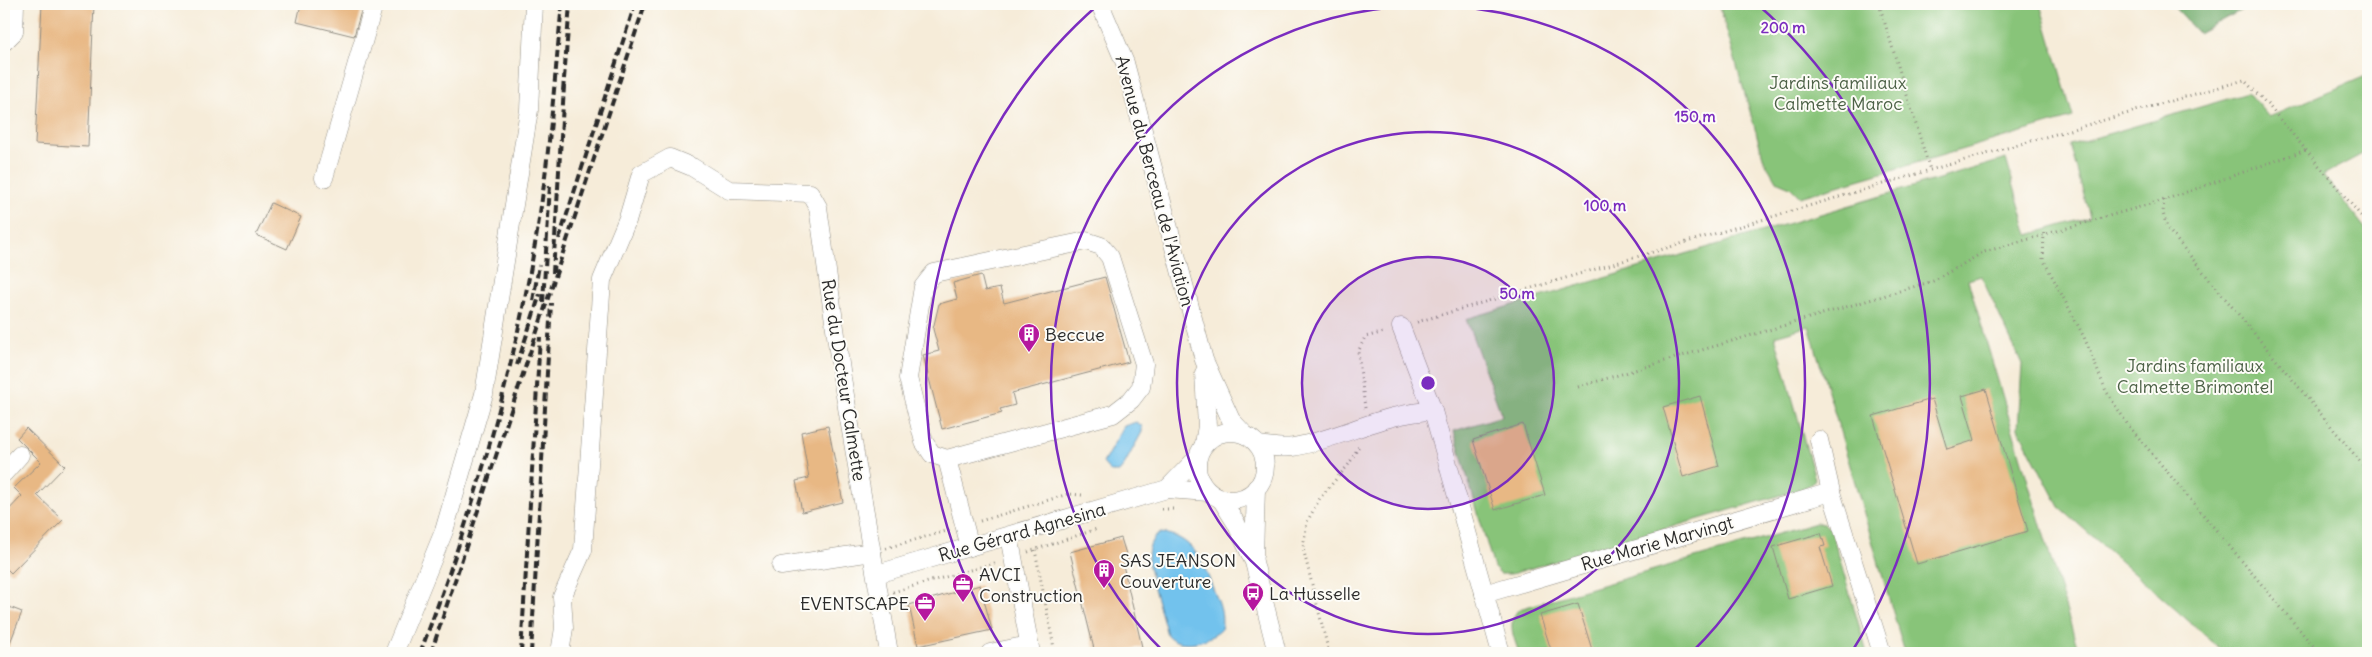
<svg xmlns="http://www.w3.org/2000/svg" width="2372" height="657" viewBox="0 0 2372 657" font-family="Delius,sans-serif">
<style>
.green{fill:#88c479;stroke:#5a7852}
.forest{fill:#6eaa69;stroke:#4c6a4a}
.water{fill:#72c2ed;stroke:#4e768c}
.building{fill:#e8b884}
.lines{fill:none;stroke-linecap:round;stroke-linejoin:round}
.minor-casing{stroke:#908c82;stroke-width:19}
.path{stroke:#908c82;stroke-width:3;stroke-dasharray:1 4;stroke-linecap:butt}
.minor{stroke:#fff;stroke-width:18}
.rail{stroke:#2b2b2b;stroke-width:4;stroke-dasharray:8 4;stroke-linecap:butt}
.ring{fill:none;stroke:#7b2cbf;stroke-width:2.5}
.labels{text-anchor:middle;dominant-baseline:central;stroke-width:4;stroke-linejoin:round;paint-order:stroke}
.park-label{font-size:18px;fill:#4c6146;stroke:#fdfcf7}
.street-label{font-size:18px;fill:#2b2b2b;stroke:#fdfcf7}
.poi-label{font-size:18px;fill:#2b2b2b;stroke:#fdfcf7;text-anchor:start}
.centre{fill:#7b2cbf;stroke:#fdfcf7;stroke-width:2.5}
.ring-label{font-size:15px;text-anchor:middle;font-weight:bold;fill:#7b2cbf;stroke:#fdfcf7;stroke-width:4;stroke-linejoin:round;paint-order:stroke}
</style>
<rect width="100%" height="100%" fill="#fdfcf7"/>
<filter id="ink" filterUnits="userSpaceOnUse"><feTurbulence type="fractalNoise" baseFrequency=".02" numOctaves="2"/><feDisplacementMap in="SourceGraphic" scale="10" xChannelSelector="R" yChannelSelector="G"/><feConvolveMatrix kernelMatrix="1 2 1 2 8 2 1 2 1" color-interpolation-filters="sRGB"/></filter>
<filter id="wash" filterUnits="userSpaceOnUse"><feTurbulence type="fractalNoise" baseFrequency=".0096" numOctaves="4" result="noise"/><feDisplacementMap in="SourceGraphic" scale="20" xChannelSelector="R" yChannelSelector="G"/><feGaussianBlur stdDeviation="1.12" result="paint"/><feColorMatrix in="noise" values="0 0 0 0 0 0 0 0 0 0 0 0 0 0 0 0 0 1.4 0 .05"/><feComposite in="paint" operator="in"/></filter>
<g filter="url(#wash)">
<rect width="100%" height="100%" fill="#f6ecd9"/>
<g class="green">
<path d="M1719,4H2040L2073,117L1800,197L1790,187L1776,181L1764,160Z"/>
<path d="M2368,75V151L2323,175L2368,232V653H2225L2059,507L2018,428L2022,364L1981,276L1968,280L2079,653H1905L1809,326L1775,336L1815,479L1811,484L1802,489L1511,574H1500L1494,568L1454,431L1502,416L1466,319L2006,159L2028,235L2090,217L2070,145L2248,93L2269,117Z"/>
<path d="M1816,523L1824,524L1831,529L1867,653H1519C1514,637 1506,623 1519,609Z"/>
</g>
<path class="forest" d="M2171,4H2253L2198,33Z"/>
<g class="water">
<path d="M1136,422L1142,426V432L1123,467L1119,472H1111L1103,463L1124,426Z"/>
<path d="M1161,533C1192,536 1202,560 1212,586C1219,604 1224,611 1221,630C1208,642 1180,649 1167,635C1162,614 1150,579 1148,559C1148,547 1151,538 1161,533Z"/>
</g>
<g id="blocks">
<g class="building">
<path d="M42,4H94L88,147L35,144Z"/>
<path d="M301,4H363L354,36L297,22Z"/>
<path d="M271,203L301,217L287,249L256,235Z"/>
<path d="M981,275L985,291L1000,288L1004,303L1105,277L1129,362L1012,393L1015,405L1000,409L1002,413L942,429L923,355L939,351L933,329L939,304L957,299L953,283Z"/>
<path d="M1986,389L2028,531L1917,564L1873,416L1932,399L1947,449L1975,440L1962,396Z"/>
<path d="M1700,396L1719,466L1683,477L1663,407Z"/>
<path d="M1523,424L1545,495L1495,510L1473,440Z"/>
<path d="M828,426L843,502L802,512L796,481L809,478L801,432Z"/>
<path d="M26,428L65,466L37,495L63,520L11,573L4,566V515L22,496L14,488L41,462L17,438Z"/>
<path d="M1821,533L1825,546L1820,547L1832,586L1788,599L1773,547Z"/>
<path d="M1121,538L1129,564L1123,565L1142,647L1109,653H1095L1070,552Z"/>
<path d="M980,585L992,630L918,646L909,605Z"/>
<path d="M1578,604L1593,653H1552L1540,615Z"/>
<path d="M4,605L22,612L6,653H4Z"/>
</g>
</g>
</g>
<g filter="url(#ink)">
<use href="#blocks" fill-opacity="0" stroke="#908c82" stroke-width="1"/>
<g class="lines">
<g class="minor-casing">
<g id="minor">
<path d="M1100,4L1125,63L1204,360L1231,420L1245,435"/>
<path d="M4,42L14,32L15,4"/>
<path d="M324,178L374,4"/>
<path d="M1401,327L1433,411L1501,653"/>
<path d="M1204,373L1207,426L1204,444"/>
<circle cx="1231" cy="466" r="34"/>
<path d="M1819,440L1831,492L1882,653"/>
<path d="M1258,445C1269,446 1282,449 1293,447C1340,439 1385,412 1433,411"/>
<path d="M947,459L932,454L924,442L908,378L923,287L934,273L1086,241L1101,246L1110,257L1144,364L1141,387L1131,400L1113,414L947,459L970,547"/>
<path d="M4,473L20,455"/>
<path d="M1167,489L1197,458"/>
<path d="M1221,499L1236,523L1254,562L1277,653"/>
<path d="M1009,536L1031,653"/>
<path d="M1254,556L1256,488"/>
<path d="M781,566L872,552"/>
<path d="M877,574L1167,489L1208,492"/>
<path d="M1484,594L1831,492"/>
<path d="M394,653L444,531L484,394L529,110L534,4"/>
<path d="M560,653L564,628L562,597L583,550L602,280L628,218L641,174L670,158L692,167L729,190L810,193L818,207L842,378L889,653"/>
<path d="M990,653L1029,645"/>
</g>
</g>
<g class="path">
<path d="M1879,4L1930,170"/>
<path d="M2164,200L2163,213L2167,228L2368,471"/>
<path d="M2044,233L2043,259L2084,337L2106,391L2128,425L2319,653"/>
<path d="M1417,322L1930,170L2244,80L2268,105L2368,224"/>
<path d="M1578,387L1933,281L1984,252L2164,200L2306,150"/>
<path d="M1365,408L1358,352L1365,337L1385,332"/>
<path d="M1162,509H1177"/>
<path d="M980,521L1068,494L1082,495"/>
<path d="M886,548L950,530"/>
<path d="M1035,550L1055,653"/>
<path d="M1028,552L1097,529"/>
<path d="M893,592L998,562"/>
<path d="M1329,653L1303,548L1307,522L1320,498L1349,464L1359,446"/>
</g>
<use href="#minor" class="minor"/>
<g class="rail">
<path d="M563,91L570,4"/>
<path d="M559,239L635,4"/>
<path d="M553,273L564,86"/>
<path d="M533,301L539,265"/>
<path d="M543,302L550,185"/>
<path d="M517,365L540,294"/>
<path d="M420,653C471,520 511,384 535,244C549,164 554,84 562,4"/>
<path d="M431,653L645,4"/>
<path d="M521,653L540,337"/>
<path d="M531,653L551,303"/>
</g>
</g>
</g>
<circle cx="1428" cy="383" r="126" fill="#7b2cbf" fill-opacity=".12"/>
<g class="ring">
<circle cx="1428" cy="383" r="126"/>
<circle cx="1428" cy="383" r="251"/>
<path d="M1164 652A377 377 0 1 1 1692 652"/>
<path d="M1005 653A502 502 0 0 1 1099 4M1757 4A502 502 0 0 1 1851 653"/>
</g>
<defs>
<g id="building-pin" transform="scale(1.125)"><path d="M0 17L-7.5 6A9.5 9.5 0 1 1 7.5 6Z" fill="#b5179e" stroke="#fdfcf7"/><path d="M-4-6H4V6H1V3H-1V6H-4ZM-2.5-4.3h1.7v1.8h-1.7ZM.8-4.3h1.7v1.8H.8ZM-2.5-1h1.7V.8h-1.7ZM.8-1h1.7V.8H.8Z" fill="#fff"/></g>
<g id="office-pin" transform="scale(1.125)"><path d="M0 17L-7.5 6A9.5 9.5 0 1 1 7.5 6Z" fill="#b5179e" stroke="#fdfcf7"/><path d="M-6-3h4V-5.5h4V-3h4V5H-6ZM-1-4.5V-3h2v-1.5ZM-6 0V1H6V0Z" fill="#fff"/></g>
<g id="bus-pin" transform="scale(1.125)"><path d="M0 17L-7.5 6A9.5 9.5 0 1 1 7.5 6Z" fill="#b5179e" stroke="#fdfcf7"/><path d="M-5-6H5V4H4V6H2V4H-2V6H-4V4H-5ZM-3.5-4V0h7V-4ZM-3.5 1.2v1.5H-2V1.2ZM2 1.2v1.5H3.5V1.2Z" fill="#fff"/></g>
</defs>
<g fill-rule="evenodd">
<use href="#building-pin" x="1029" y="334"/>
<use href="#building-pin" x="1104" y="570"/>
<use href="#office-pin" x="963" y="584"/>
<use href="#bus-pin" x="1253" y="593"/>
<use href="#office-pin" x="925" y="603"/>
</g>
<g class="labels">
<g class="park-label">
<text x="1838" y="82">Jardins familiaux<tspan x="1838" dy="21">Calmette Maroc</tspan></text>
<text x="2195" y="365">Jardins familiaux<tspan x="2195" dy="21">Calmette Brimontel</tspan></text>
</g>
<g class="street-label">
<text transform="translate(1155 181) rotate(75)">Avenue du Berceau de l'Aviation</text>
<text transform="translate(844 380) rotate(81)">Rue du Docteur Calmette</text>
<text transform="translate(1022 532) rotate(-16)">Rue Gérard Agnesina</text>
<text transform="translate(1657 543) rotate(-16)">Rue Marie Marvingt</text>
</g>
<g class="poi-label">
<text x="1045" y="334">Beccue</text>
<text x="1120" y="560">SAS JEANSON<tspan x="1120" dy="21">Couverture</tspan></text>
<text x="979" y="574">AVCI<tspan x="979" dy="21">Construction</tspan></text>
<text x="1269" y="593">La Husselle</text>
<text x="909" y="603" text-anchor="end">EVENTSCAPE</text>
</g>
</g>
<circle cx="1428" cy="383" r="8" class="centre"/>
<g class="ring-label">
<text x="1783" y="33">200 m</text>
<text x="1695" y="122">150 m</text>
<text x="1605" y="211">100 m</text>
<text x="1517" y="299">50 m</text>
</g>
<rect width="2372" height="657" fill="none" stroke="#fdfcf7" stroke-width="20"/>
</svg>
